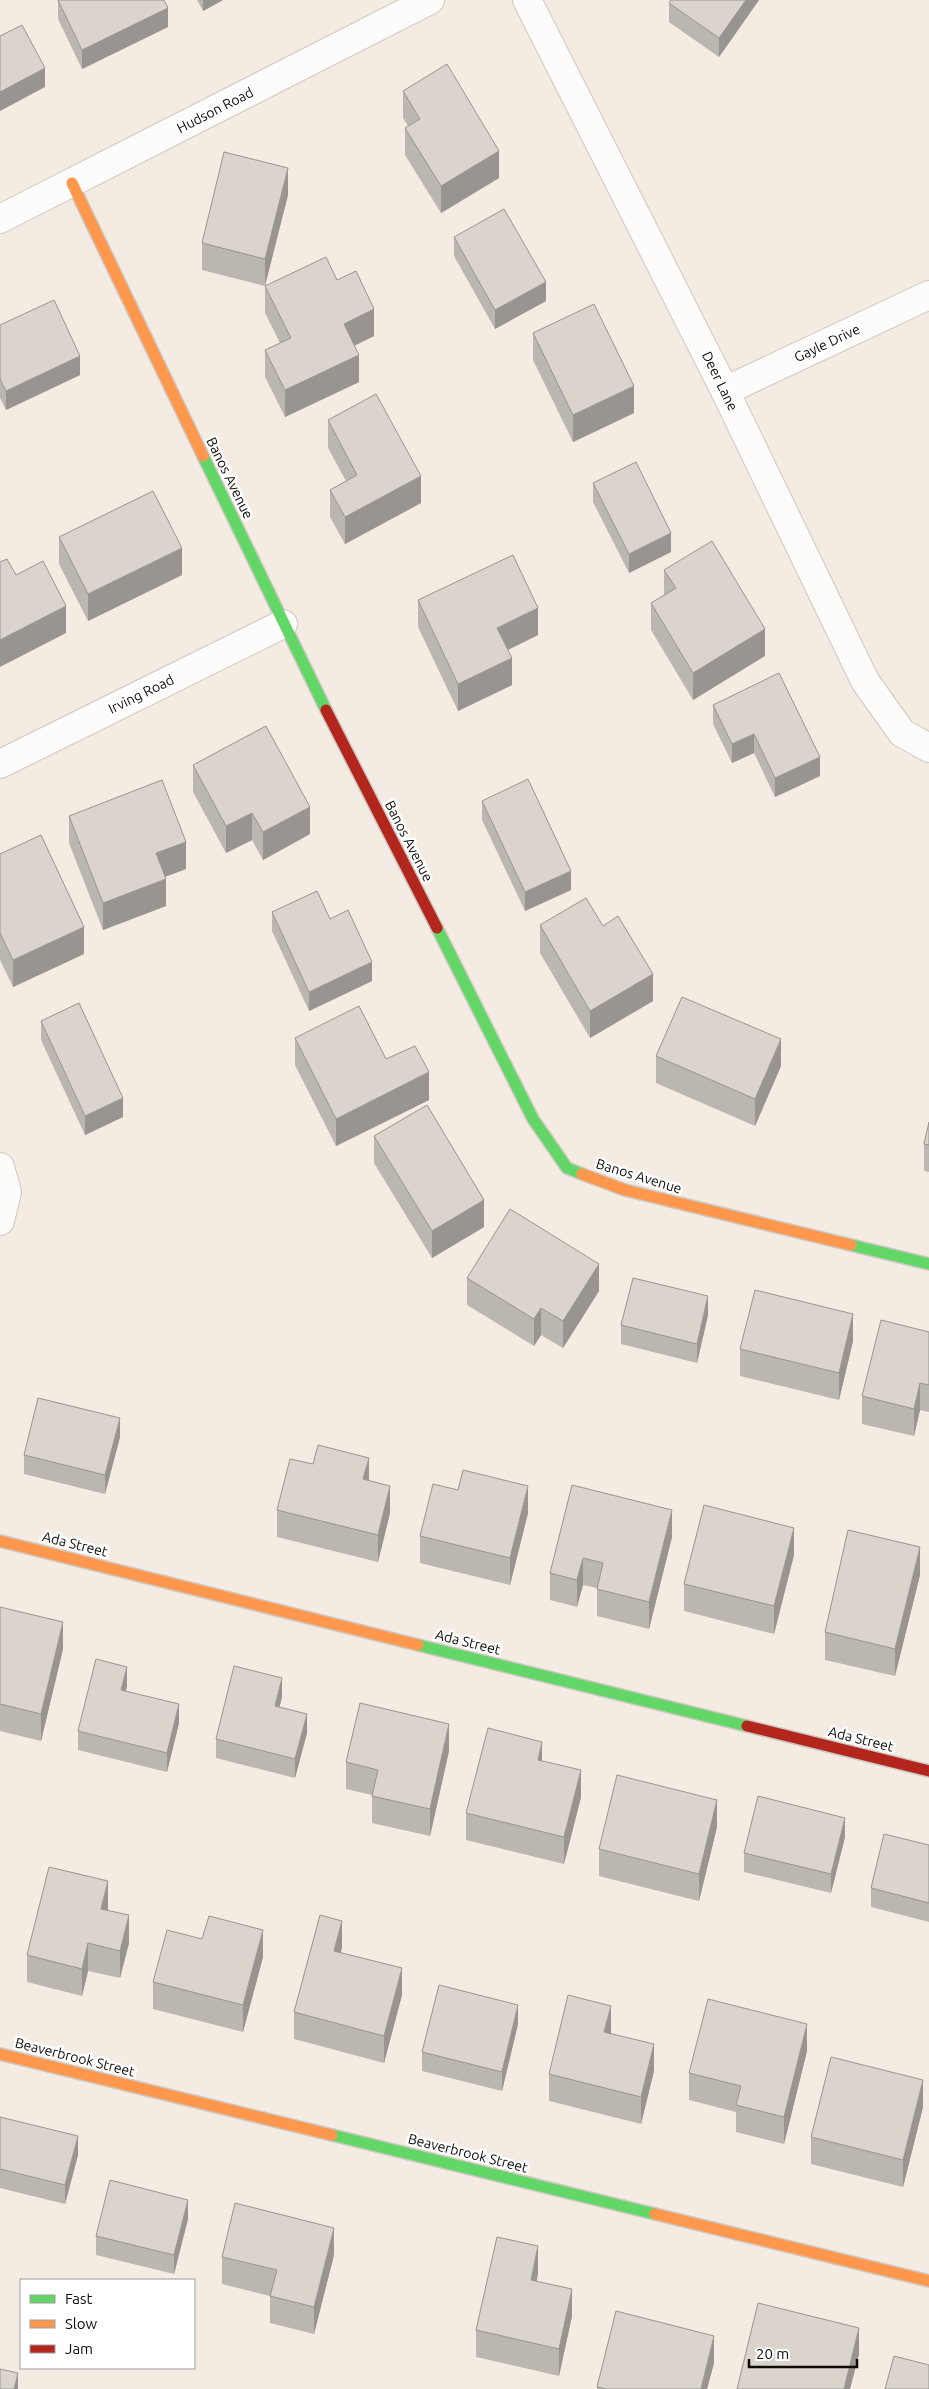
<svg xmlns="http://www.w3.org/2000/svg" width="929" height="2389" viewBox="0 0 929 2389" font-family="Ubuntu,sans-serif">
<style>
.lines{fill:none;stroke-linecap:round;stroke-linejoin:round}
.street-casing{stroke:#cec8c1;stroke-width:30}
.fast-casing{stroke:#cec8c1;stroke-width:14}
.slow-casing{stroke:#cec8c1;stroke-width:14}
.jam-casing{stroke:#cec8c1;stroke-width:14}
.street{stroke:#fdfcfb;stroke-width:28}
.fast{stroke:#63d668;stroke-width:11}
.slow{stroke:#ff974d;stroke-width:11}
.jam{stroke:#b3261e;stroke-width:11}
.wall{fill:#bbb6af}
.shaded-wall{fill:#99948f}
.building{fill:#dad4cc;stroke:#99948f}
.labels{text-anchor:middle;dominant-baseline:central;stroke-width:5;stroke-linejoin:round;paint-order:stroke}
.street-label{font-size:14px;fill:#100b06;stroke:#fff}
</style>
<rect width="100%" height="100%" fill="#f4ece3"/>
<g class="lines">
<g class="street-casing">
<g id="street">
<path d="M527,0L725,391L865,681L902,733L929,748"/>
<path d="M0,219L430,0"/>
<path d="M725,391L929,295"/>
<path d="M0,764L283,624"/>
<path d="M0,1167L7,1192L0,1221"/>
</g>
</g>
<g class="fast-casing">
<g id="fast">
<path d="M203,456L326,710"/>
<path d="M437,928L533,1119L567,1168L582,1174"/>
<path d="M851,1245L929,1264"/>
<path d="M418,1645L747,1726"/>
<path d="M332,2135L655,2214"/>
</g>
</g>
<g class="slow-casing">
<g id="slow">
<path d="M72,183L203,456"/>
<path d="M582,1174L625,1190L851,1245"/>
<path d="M0,1541L418,1645"/>
<path d="M0,2054L332,2135"/>
<path d="M655,2214L929,2281"/>
</g>
</g>
<g class="jam-casing">
<g id="jam">
<path d="M326,710L437,928"/>
<path d="M747,1726L929,1771"/>
</g>
</g>
<use href="#street" class="street"/>
<use href="#fast" class="fast"/>
<use href="#slow" class="slow"/>
<use href="#jam" class="jam"/>
</g>
<g class="wall">
<path d="M58,0L168,27L82,69L58,19Z"/>
<path d="M197,0H223L203,11Z"/>
<path d="M671,0H759L719,57L669,22V3Z"/>
<path d="M403,91L499,178L441,213L405,155V128L408,126L403,118Z"/>
<path d="M288,195L265,285L337,280L374,336L355,345L359,382L285,417L265,377V350L280,343L265,313V286L202,270V243Z"/>
<path d="M454,237L546,301L495,329L454,256Z"/>
<path d="M0,325L80,375L6,410L0,398Z"/>
<path d="M533,333L634,413L573,442L533,360Z"/>
<path d="M328,420L421,503L345,544L330,517V490L346,481L328,448Z"/>
<path d="M593,483L671,552L629,573L593,502Z"/>
<path d="M59,537L182,575L88,621L59,564Z"/>
<path d="M664,570L765,656L693,700L651,630V603L664,595Z"/>
<path d="M418,600L538,635L508,650L512,685L458,711L418,627Z"/>
<path d="M713,705L820,776L775,797L754,753L732,763L713,724Z"/>
<path d="M193,765L310,834L263,860L252,840L226,853L193,792Z"/>
<path d="M482,801L571,890L525,911L482,820Z"/>
<path d="M69,816L186,869L165,877L166,906L103,930L69,843Z"/>
<path d="M0,854L84,954L13,987L0,960Z"/>
<path d="M272,912L330,919L372,981L309,1011L272,931Z"/>
<path d="M540,925L603,926L653,1001L590,1038L540,953Z"/>
<path d="M41,1021L123,1117L85,1135L41,1040Z"/>
<path d="M295,1038L386,1059L429,1100L336,1146L295,1065Z"/>
<path d="M656,1056L781,1066L755,1126L656,1083Z"/>
<path d="M929,1122V1172L924,1171V1144Z"/>
<path d="M374,1136L484,1227L432,1258L374,1163Z"/>
<path d="M467,1278L599,1291L563,1348L541,1335L534,1346L467,1305Z"/>
<path d="M708,1315L697,1363L621,1344V1325Z"/>
<path d="M929,1332V1412L920,1410L914,1436L862,1424V1396Z"/>
<path d="M853,1341L839,1400L740,1376V1349Z"/>
<path d="M120,1437L105,1494L24,1474V1455Z"/>
<path d="M313,1464L369,1481L390,1513L378,1562L277,1537V1510Z"/>
<path d="M572,1485L672,1537L649,1629L597,1616V1588L583,1585L577,1607L550,1600V1573Z"/>
<path d="M528,1513L510,1585L420,1563V1536Z"/>
<path d="M794,1555L774,1634L684,1611V1584Z"/>
<path d="M920,1575L895,1676L825,1660V1632Z"/>
<path d="M0,1607L63,1649L41,1741L0,1731Z"/>
<path d="M127,1686L126,1691L179,1723L167,1772L78,1750V1731Z"/>
<path d="M282,1697L279,1708L307,1733L295,1778L216,1758V1739Z"/>
<path d="M449,1751L430,1836L372,1823V1795L346,1789V1762Z"/>
<path d="M542,1761L581,1797L564,1864L466,1840V1813Z"/>
<path d="M717,1827L699,1901L599,1876V1849Z"/>
<path d="M845,1837L831,1893L744,1872V1853Z"/>
<path d="M929,1845V1922L871,1907V1888Z"/>
<path d="M108,1908V1910L129,1943L120,1978L88,1971L82,1996L27,1982V1955Z"/>
<path d="M342,1948L340,1952L402,1995L384,2063L294,2039V2012Z"/>
<path d="M263,1957L243,2032L153,2009V1982Z"/>
<path d="M518,2024L502,2091L422,2071V2052Z"/>
<path d="M611,2033L654,2071L641,2124L549,2101V2074Z"/>
<path d="M807,2051L784,2144L736,2132V2112L689,2100V2073Z"/>
<path d="M923,2107L903,2187L811,2164V2137Z"/>
<path d="M0,2117L78,2155L65,2204L0,2188Z"/>
<path d="M188,2219L174,2274L96,2255V2236Z"/>
<path d="M334,2255L314,2334L270,2323V2296L222,2284V2257Z"/>
<path d="M538,2273L537,2281L572,2316L559,2376L476,2357V2330Z"/>
<path d="M714,2363L707,2389H597V2387Z"/>
</g>
<g class="shaded-wall">
<path d="M203,0H223L203,11Z"/>
<path d="M746,0H759L719,57V38Z"/>
<path d="M168,8V27L82,69V50Z"/>
<path d="M45,68V87L0,111V92Z"/>
<path d="M499,151V178L441,213V186Z"/>
<path d="M288,168V195L265,286V259Z"/>
<path d="M546,282V301L495,329V310Z"/>
<path d="M374,309V336L344,351V324Z"/>
<path d="M359,355V382L285,417V390Z"/>
<path d="M80,356V375L6,410V391Z"/>
<path d="M634,386V413L573,442V415Z"/>
<path d="M421,476V503L345,544V517Z"/>
<path d="M671,533V552L629,573V554Z"/>
<path d="M182,548V575L88,621V594Z"/>
<path d="M66,606V633L0,667V640Z"/>
<path d="M538,608V635L497,655V628Z"/>
<path d="M765,629V656L693,700V673Z"/>
<path d="M512,658V685L458,711V684Z"/>
<path d="M754,734V753L732,763V744Z"/>
<path d="M820,757V776L775,797V778Z"/>
<path d="M310,807V834L263,860V832Z"/>
<path d="M252,813V840L226,853V826Z"/>
<path d="M186,842V869L156,880V853Z"/>
<path d="M571,871V890L525,911V892Z"/>
<path d="M166,879V906L103,930V903Z"/>
<path d="M84,927V954L13,987V960Z"/>
<path d="M372,962V981L309,1011V992Z"/>
<path d="M653,974V1001L590,1038V1011Z"/>
<path d="M781,1039V1066L755,1126V1099Z"/>
<path d="M429,1072V1100L336,1146V1119Z"/>
<path d="M123,1098V1117L85,1135V1116Z"/>
<path d="M484,1200V1227L432,1258V1231Z"/>
<path d="M599,1264V1291L563,1348V1321Z"/>
<path d="M708,1296V1315L697,1363V1344Z"/>
<path d="M541,1308V1335L534,1346V1319Z"/>
<path d="M853,1314V1341L839,1400V1373Z"/>
<path d="M920,1383V1410L914,1436V1409Z"/>
<path d="M120,1418V1437L105,1494V1475Z"/>
<path d="M369,1458V1485L363,1479Z"/>
<path d="M390,1486V1513L378,1562V1535Z"/>
<path d="M528,1486V1513L510,1585V1558Z"/>
<path d="M672,1510V1537L649,1629V1602Z"/>
<path d="M794,1528V1555L774,1634V1606Z"/>
<path d="M920,1547V1575L895,1676V1649Z"/>
<path d="M583,1558V1585L577,1607V1580Z"/>
<path d="M63,1622V1649L41,1741V1714Z"/>
<path d="M127,1667V1686L121,1709V1690Z"/>
<path d="M282,1678V1697L275,1725V1706Z"/>
<path d="M179,1704V1723L167,1772V1753Z"/>
<path d="M307,1714V1733L295,1778V1759Z"/>
<path d="M449,1724V1751L430,1836V1809Z"/>
<path d="M542,1742V1769L538,1760Z"/>
<path d="M581,1770V1797L564,1864V1837Z"/>
<path d="M717,1800V1827L699,1901V1874Z"/>
<path d="M845,1818V1837L831,1893V1874Z"/>
<path d="M108,1881V1908L101,1936V1909Z"/>
<path d="M129,1915V1943L120,1978V1951Z"/>
<path d="M342,1921V1948L334,1978V1951Z"/>
<path d="M263,1930V1957L243,2032V2005Z"/>
<path d="M88,1943V1971L82,1996V1969Z"/>
<path d="M402,1968V1995L384,2063V2036Z"/>
<path d="M518,2005V2024L502,2091V2072Z"/>
<path d="M611,2006V2033L604,2059V2032Z"/>
<path d="M807,2024V2051L784,2144V2117Z"/>
<path d="M654,2044V2071L641,2124V2097Z"/>
<path d="M923,2080V2107L903,2187V2160Z"/>
<path d="M78,2136V2155L65,2204V2185Z"/>
<path d="M188,2200V2219L174,2274V2255Z"/>
<path d="M334,2228V2255L314,2334V2307Z"/>
<path d="M538,2246V2273L531,2307V2280Z"/>
<path d="M572,2289V2316L559,2376V2349Z"/>
<path d="M859,2328V2355L850,2389H844Z"/>
<path d="M714,2336V2363L707,2389H701Z"/>
<path d="M18,2373V2389H14Z"/>
</g>
<g class="building">
<path d="M58,0H164L168,8L82,50Z"/>
<path d="M671,0H746L719,38L669,3Z"/>
<path d="M22,25L45,68L0,92V36Z"/>
<path d="M447,64L499,151L441,186L405,128L420,119L403,91Z"/>
<path d="M224,152L288,168L265,259L202,243Z"/>
<path d="M504,209L546,282L495,310L454,237Z"/>
<path d="M326,257L337,280L356,271L374,309L344,324L359,355L285,390L265,350L291,338L265,286Z"/>
<path d="M54,300L80,356L6,391L0,379V325Z"/>
<path d="M594,304L634,386L573,415L533,333Z"/>
<path d="M376,394L421,476L345,517L330,490L357,475L328,420Z"/>
<path d="M636,462L671,533L629,554L593,483Z"/>
<path d="M153,491L182,548L88,594L59,537Z"/>
<path d="M712,541L765,629L693,673L651,603L676,588L664,570Z"/>
<path d="M513,555L538,608L497,628L512,658L458,684L418,600Z"/>
<path d="M7,559L16,575L43,561L66,606L0,640V562Z"/>
<path d="M779,673L820,757L775,778L754,734L732,744L713,705Z"/>
<path d="M266,726L310,807L263,832L252,813L226,826L193,765Z"/>
<path d="M528,779L571,871L525,892L482,801Z"/>
<path d="M162,780L186,842L156,853L166,879L103,903L69,816Z"/>
<path d="M41,835L84,927L13,960L0,933V854Z"/>
<path d="M317,891L330,919L348,910L372,962L309,992L272,912Z"/>
<path d="M586,898L603,926L618,916L653,974L590,1011L540,925Z"/>
<path d="M682,997L781,1039L755,1099L656,1056Z"/>
<path d="M79,1003L123,1098L85,1116L41,1021Z"/>
<path d="M359,1006L386,1059L415,1046L429,1072L336,1119L295,1038Z"/>
<path d="M427,1105L484,1200L432,1231L374,1136Z"/>
<path d="M929,1122V1145L924,1144Z"/>
<path d="M510,1209L599,1264L563,1321L541,1308L534,1319L467,1278Z"/>
<path d="M633,1278L708,1296L697,1344L621,1325Z"/>
<path d="M755,1290L853,1314L839,1373L740,1349Z"/>
<path d="M881,1320L929,1332V1385L920,1383L914,1409L862,1396Z"/>
<path d="M38,1398L120,1418L105,1475L24,1455Z"/>
<path d="M318,1445L369,1458L363,1479L390,1486L378,1535L277,1510L290,1459L313,1464Z"/>
<path d="M463,1470L528,1486L510,1558L420,1536L433,1484L458,1490Z"/>
<path d="M572,1485L672,1510L649,1602L597,1589L603,1563L583,1558L577,1580L550,1573Z"/>
<path d="M704,1505L794,1528L774,1606L684,1584Z"/>
<path d="M848,1530L920,1547L895,1649L825,1632Z"/>
<path d="M0,1607L63,1622L41,1714L0,1704Z"/>
<path d="M96,1659L127,1667L121,1690L179,1704L167,1753L78,1731Z"/>
<path d="M234,1666L282,1678L275,1706L307,1714L295,1759L216,1739Z"/>
<path d="M360,1703L449,1724L430,1809L372,1796L378,1770L346,1762Z"/>
<path d="M488,1728L542,1742L538,1760L581,1770L564,1837L466,1813Z"/>
<path d="M617,1775L717,1800L699,1874L599,1849Z"/>
<path d="M758,1796L845,1818L831,1874L744,1853Z"/>
<path d="M884,1834L929,1845V1903L871,1888Z"/>
<path d="M49,1867L108,1881L101,1909L129,1915L120,1951L88,1943L82,1969L27,1955Z"/>
<path d="M320,1915L342,1921L334,1951L402,1968L384,2036L294,2012Z"/>
<path d="M209,1916L263,1930L243,2005L153,1982L167,1930L202,1939Z"/>
<path d="M439,1985L518,2005L502,2072L422,2052Z"/>
<path d="M568,1995L611,2006L604,2032L654,2044L641,2097L549,2074Z"/>
<path d="M708,1999L807,2024L784,2117L736,2105L741,2086L689,2073Z"/>
<path d="M831,2057L923,2080L903,2160L811,2137Z"/>
<path d="M0,2117L78,2136L65,2185L0,2169Z"/>
<path d="M110,2180L188,2200L174,2255L96,2236Z"/>
<path d="M235,2203L334,2228L314,2307L270,2296L277,2270L222,2257Z"/>
<path d="M497,2237L538,2246L531,2280L572,2289L559,2349L476,2330Z"/>
<path d="M758,2303L859,2328L844,2389H737Z"/>
<path d="M616,2311L714,2336L701,2389H607L597,2387Z"/>
<path d="M894,2356L929,2365V2389H885Z"/>
<path d="M0,2369L18,2373L14,2389H0Z"/>
</g>
<g class="labels">
<g class="street-label">
<text transform="translate(215 110) rotate(-27)">Hudson Road</text>
<text transform="translate(827 343) rotate(-25)">Gayle Drive</text>
<text transform="translate(720 381) rotate(64)">Deer Lane</text>
<text transform="translate(230 478) rotate(64)">Banos Avenue</text>
<text transform="translate(141 694) rotate(-26)">Irving Road</text>
<text transform="translate(409 841) rotate(63)">Banos Avenue</text>
<text transform="translate(639 1176) rotate(17)">Banos Avenue</text>
<text transform="translate(75 1544) rotate(14)">Ada Street</text>
<text transform="translate(468 1642) rotate(14)">Ada Street</text>
<text transform="translate(861 1739) rotate(14)">Ada Street</text>
<text transform="translate(75 2057) rotate(14)">Beaverbrook Street</text>
<text transform="translate(468 2153) rotate(14)">Beaverbrook Street</text>
</g>
</g>
<rect x="20" y="2279" width="175" height="90" fill="#ffffff" stroke="#9f9d9b"/>
<rect x="30" y="2295" width="25" height="8" fill="#63d668" stroke="#9f9d9b"/>
<text x="65" y="2304" font-size="15" fill="#100b06">Fast</text>
<rect x="30" y="2320" width="25" height="8" fill="#ff974d" stroke="#9f9d9b"/>
<text x="65" y="2329" font-size="15" fill="#100b06">Slow</text>
<rect x="30" y="2345" width="25" height="8" fill="#b3261e" stroke="#9f9d9b"/>
<text x="65" y="2354" font-size="15" fill="#100b06">Jam</text>
<path d="M749 2359v8h108v-8" fill="none" stroke="#100b06" stroke-width="2.5"/>
<text x="756" y="2359" font-size="15" fill="#100b06" stroke="#ffffff" stroke-width="4" paint-order="stroke">20 m</text>
</svg>
